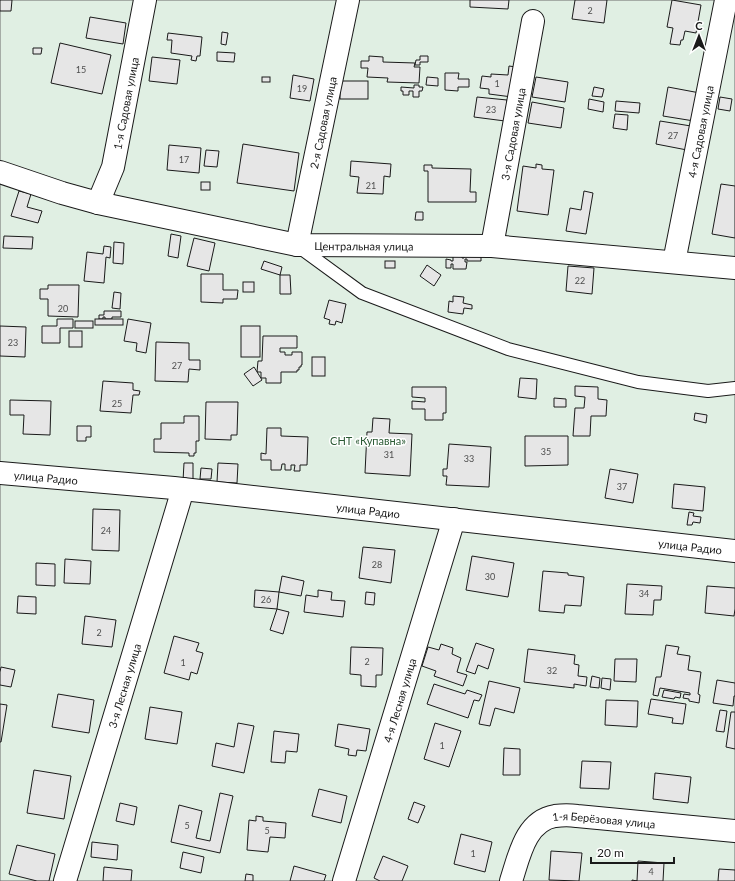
<svg xmlns="http://www.w3.org/2000/svg" width="735" height="881" viewBox="0 0 735 881" font-family="Lato,sans-serif">
<style>
.green{fill:#e0efe3;stroke:#6a6a6a}
.building{fill:#e6e6e6;stroke:#1a1a1a}
.lines{fill:none;stroke-linecap:round;stroke-linejoin:round}
.lane-casing{stroke:#1a1a1a;stroke-width:14}
.street-casing{stroke:#1a1a1a;stroke-width:24}
.lane{stroke:#fff;stroke-width:12}
.street{stroke:#fff;stroke-width:22}
.labels{text-anchor:middle;dominant-baseline:central;stroke-width:3;stroke-linejoin:round;paint-order:stroke}
.number-label{font-size:9px;fill:#4d4d4d}
.street-label{font-size:11px;fill:#1a1a1a;stroke:#fff}
.park-label{font-size:11px;fill:#2b5a34;stroke:#fff}
</style>
<rect width="100%" height="100%" fill="#fff"/>
<rect class="green" x="0" y="0" width="735" height="881"/>
<g class="building">
<path d="M0,0H12L11,11H0Z"/>
<path d="M470,0H509L508,9L470,7Z"/>
<path d="M575,0H607L604,23L572,19Z"/>
<path d="M672,0L701,5L696,33L685,31L683,40H681L680,45L670,44L673,28L667,27Z"/>
<path d="M90,17L126,23L123,44L86,38Z"/>
<path d="M222,32L228,33L226,45L221,44Z"/>
<path d="M168,33L202,37L200,56H197L196,61L191,60L192,56L171,53L172,40H167Z"/>
<path d="M60,43L111,55L102,94L51,83Z"/>
<path d="M33,48H42L41,54H33Z"/>
<path d="M217,52L235,53L234,62L217,61Z"/>
<path d="M369,56L383,57V62L415,63L414,67H420L419,83L387,82L388,78L367,77L368,68H361V61H369Z"/>
<path d="M420,56H428V62H420V65H415L416,60H420Z"/>
<path d="M152,57L180,60L177,84L149,81Z"/>
<path d="M509,66L516,67L512,97L489,94V89L480,88L482,76L491,77V74L508,75Z"/>
<path d="M445,73H459L458,79H469V87H458V91L445,90Z"/>
<path d="M293,75L314,79L310,101L290,98Z"/>
<rect x="262" y="77" width="8" height="5"/>
<path d="M427,77L438,78V86L426,85Z"/>
<path d="M536,77L568,82L565,102L532,97Z"/>
<rect x="340" y="81" width="28" height="18"/>
<path d="M414,85H419V87H423L422,91H419V97H413V91H409V95H403V91H401V87L414,88Z"/>
<path d="M594,87L604,89L602,97L592,96Z"/>
<path d="M668,87L700,93L694,121L663,116Z"/>
<path d="M477,97L507,100L505,121L474,117Z"/>
<path d="M720,97L732,99L730,111L718,109Z"/>
<path d="M589,99L604,102L603,112L588,109Z"/>
<path d="M616,101L640,103L639,113L615,111Z"/>
<path d="M532,102L564,108L561,128L528,123Z"/>
<path d="M615,114L628,115L627,130L613,128Z"/>
<path d="M660,121L691,126L687,150L656,144Z"/>
<path d="M243,144L299,153L294,191L237,183Z"/>
<path d="M169,145L201,148L199,173L167,170Z"/>
<path d="M206,150L219,151L217,167L204,166Z"/>
<path d="M351,161L391,164L390,177L384,176L383,194L357,193L359,177L350,176Z"/>
<path d="M536,164L542,165V169L554,170L548,215L517,211L523,166L536,168Z"/>
<path d="M424,165H432V168L471,169L470,192H476V202H428V171H424Z"/>
<rect x="201" y="182" width="9" height="8"/>
<path d="M721,184L735,186V238L712,234Z"/>
<path d="M19,191L31,194L27,207L42,211L38,223L11,216Z"/>
<path d="M584,191L593,193L586,234L566,231L570,208L581,210Z"/>
<path d="M416,212H423V220H415Z"/>
<path d="M171,234L181,236L178,258L168,256Z"/>
<path d="M4,236L33,237L32,249L3,248Z"/>
<path d="M194,238L215,243L209,271L187,266Z"/>
<path d="M114,242L124,243L123,264L113,263Z"/>
<path d="M104,246L111,247L110,258L106,257L104,283L84,281L87,252L103,254Z"/>
<path d="M465,251H481V261H467V259H465V262H467L466,269H453V264H451V268H446V259L451,260V261H453V255H462V258H464Z"/>
<path d="M264,261L282,267L280,275L261,269Z"/>
<rect x="385" y="261" width="10" height="7"/>
<path d="M427,265L441,275L434,286L420,276Z"/>
<path d="M568,266L594,268L592,294L566,291Z"/>
<path d="M201,274H223V290H238L237,299H223V303L201,302Z"/>
<path d="M280,275H290L291,294H280Z"/>
<rect x="243" y="282" width="11" height="10"/>
<path d="M48,285H79L78,317L48,316V299H40V289H48Z"/>
<path d="M114,292L121,293L120,309L112,308Z"/>
<path d="M453,296L464,297L463,303L472,305V309L464,308L463,314L448,312L449,301L453,302Z"/>
<path d="M329,300L346,304L342,323L336,321L335,325L329,324L330,320L324,318Z"/>
<path d="M104,311H121V317H112V319H105V317H103V319H99V315H104Z"/>
<path d="M57,319H73V328H60V343H42V326H57Z"/>
<rect x="95" y="319" width="28" height="6"/>
<path d="M128,319L151,323L146,353L136,351L137,343L124,341Z"/>
<rect x="75" y="321" width="18" height="7"/>
<path d="M0,326L26,327L25,357L0,356Z"/>
<rect x="241" y="326" width="19" height="31"/>
<rect x="69" y="331" width="13" height="16"/>
<path d="M263,336H297V348H280V352H285V355H292V352H302V365H301V367H299V370H297V372H281V383H266V378H261V372H257L258,361H262Z"/>
<path d="M156,342L189,343V360H200V370L189,369L188,382L155,381Z"/>
<rect x="312" y="357" width="13" height="19"/>
<path d="M254,367L262,380L253,386L244,374Z"/>
<path d="M520,378L537,379L536,399L518,397Z"/>
<path d="M103,381L133,383V390L140,391L139,395H133L131,413L100,411Z"/>
<path d="M575,386L598,387V399L607,400L606,416H591L590,436H573L575,408H584L585,397L575,396Z"/>
<path d="M412,387H446V413H443V420H425V409H412V401L425,402V398L412,397Z"/>
<path d="M554,398L566,399V407H554Z"/>
<path d="M10,400L51,401L50,435L23,434L24,415H10Z"/>
<path d="M206,402H238L237,435H231V440L205,439Z"/>
<path d="M695,413L707,415L706,423L694,420Z"/>
<path d="M184,416H199V441H196V453H194V456H189V453L154,452V439H161V423H184Z"/>
<path d="M373,418L390,419L389,433L412,434L410,476L365,473L367,432H372Z"/>
<path d="M77,426H91V437H86V441H77Z"/>
<path d="M267,428H281V436L308,437L307,465H300V471H294L295,465H291V470H285V464H282L281,470H271V460H261V453L266,454Z"/>
<path d="M525,436H568V465L525,466Z"/>
<path d="M449,444L491,447L489,487L446,485L447,476H443V469H447Z"/>
<path d="M184,463H193V481H183Z"/>
<path d="M218,463L238,464L237,483L217,482Z"/>
<path d="M201,468L212,469L211,479H200Z"/>
<path d="M610,469L638,474L633,503L605,498Z"/>
<path d="M674,484L705,487L703,511L672,508Z"/>
<path d="M93,509L120,510L119,551L92,550Z"/>
<path d="M689,512L694,513L693,516L701,517L700,523L693,522L692,525H687Z"/>
<path d="M363,547L395,550L391,583L359,578Z"/>
<path d="M472,556L514,563L508,597L466,590Z"/>
<path d="M65,559L91,561L90,584L64,583Z"/>
<path d="M36,563L55,564V586L36,585Z"/>
<path d="M543,571L568,573V575L584,577L581,606L565,605L564,613L539,611Z"/>
<path d="M282,576L304,581L301,596L279,592Z"/>
<path d="M627,584L662,586L661,600H654L653,615L625,614Z"/>
<path d="M707,586L735,588V609L734,616L705,613Z"/>
<path d="M255,590L279,592L277,609L254,607Z"/>
<path d="M318,590L332,592L331,600L345,601L343,617L304,612L306,595L318,597Z"/>
<path d="M366,592L375,593L374,605L365,604Z"/>
<path d="M18,596L36,597V614L17,613Z"/>
<path d="M277,609L289,612L283,634L270,630Z"/>
<path d="M85,616L116,620L112,647L82,644Z"/>
<path d="M174,636L199,643L196,651L203,653L197,674L191,672L189,680L164,673Z"/>
<path d="M476,643L494,649L488,669L478,665L475,674L466,671Z"/>
<path d="M441,644L453,648L452,654L461,658L457,672L467,675L463,686L434,676L436,671L422,666L428,647L439,650Z"/>
<path d="M666,645L679,647L677,654L690,656L688,670L701,672L698,694L700,695L699,703L689,701V699L683,698L684,694L690,695V693L660,688L658,696L653,695L656,677H661Z"/>
<path d="M351,647L383,648L382,675H376V687L361,686V675L350,674Z"/>
<path d="M528,649L575,655L574,664L579,665L578,676L587,677L586,686L574,684V688L524,682Z"/>
<path d="M615,659H637L636,682L614,681Z"/>
<path d="M1,667L15,670L11,687L0,685V672Z"/>
<path d="M592,676L600,678L599,688L590,687Z"/>
<path d="M602,678L611,679L610,690L601,688Z"/>
<path d="M717,680L735,683V696H734L733,706L713,703Z"/>
<path d="M489,681L520,688L514,713L495,708L490,726L479,724Z"/>
<path d="M434,684L465,694L467,690L482,695L479,701L474,700L468,718L427,704Z"/>
<path d="M664,690L681,693L680,698L675,697L674,699L662,697Z"/>
<path d="M58,694L94,700L89,733L52,727Z"/>
<path d="M651,699L686,704L683,724L672,723L673,718L648,714Z"/>
<path d="M606,700L638,701L637,727L605,725Z"/>
<path d="M0,704L7,705L1,742H0Z"/>
<path d="M150,707L182,712L177,744L145,739Z"/>
<path d="M720,710L727,711L724,732L716,731Z"/>
<path d="M731,712H735V749L726,747Z"/>
<path d="M238,723L254,726L244,773L212,766L216,743L234,747Z"/>
<path d="M435,723L461,731L449,767L424,759Z"/>
<path d="M338,724L370,729L366,751L357,750L356,756L348,755L349,749L335,746Z"/>
<path d="M274,731L299,734L297,752L286,751L285,763L271,762Z"/>
<path d="M504,748L520,749V775H503Z"/>
<path d="M582,761L611,762L609,789L580,788Z"/>
<path d="M34,770L71,776L64,819L27,813Z"/>
<path d="M655,773L691,777L688,803L653,799Z"/>
<path d="M319,789L347,796L341,823L312,816Z"/>
<path d="M220,793L233,796L220,853L171,842L179,805L202,811L196,838L210,841Z"/>
<path d="M414,802L425,806L418,823L408,819Z"/>
<path d="M120,803L137,807L134,825L116,821Z"/>
<path d="M256,816L263,817V821L286,823L285,838L270,837L268,852L247,850L249,820L256,821Z"/>
<path d="M461,834L492,842L485,872L454,864Z"/>
<path d="M92,842L118,845L117,860L91,857Z"/>
<path d="M17,845L55,854L49,881H37L9,874Z"/>
<path d="M551,851L582,853L579,881L549,880Z"/>
<path d="M183,852L204,857L201,873L180,868Z"/>
<path d="M383,856L408,866L402,881H380L374,878Z"/>
<path d="M638,861L664,863L663,881H632V880L637,881Z"/>
<path d="M294,866L326,875L324,881H290Z"/>
<path d="M104,867L132,870L131,881H103Z"/>
<path d="M719,869L735,870V881H718Z"/>
<path d="M246,874L253,875V881H245Z"/>
</g>
<g class="lines">
<g class="lane-casing">
<path id="lane" d="M299,247L362,293L508,349L638,382L708,391L735,388"/>
</g>
<g class="street-casing">
<g id="street">
<path id="s1" d="M0,172L62,193L98,203L297,245L492,246L735,268"/>
<path id="s2" d="M98,203L113,167L145,0"/>
<path id="s3" d="M297,245L348,0"/>
<path id="s4" d="M492,246L533,21"/>
<path id="s5" d="M674,262L726,0"/>
<path id="s6" d="M0,473L174,488L735,551"/>
<path id="s7" d="M65,881L183,489"/>
<path id="s8" d="M344,881L454,519"/>
<path id="s9" d="M511,881C519,857 525,821 555,816C563,815 570,815 577,816L735,831"/>
</g>
</g>
<use href="#lane" class="lane"/>
<use href="#street" class="street"/>
</g>
<g class="labels">
<g class="number-label">
<text x="590" y="10">2</text>
<text x="81" y="69">15</text>
<text x="497" y="83">1</text>
<text x="302" y="88">19</text>
<text x="491" y="109">23</text>
<text x="673" y="135">27</text>
<text x="184" y="159">17</text>
<text x="371" y="185">21</text>
<text x="580" y="280">22</text>
<text x="63" y="308">20</text>
<text x="13" y="342">23</text>
<text x="177" y="365">27</text>
<text x="117" y="403">25</text>
<text x="546" y="451">35</text>
<text x="389" y="454">31</text>
<text x="469" y="458">33</text>
<text x="622" y="486">37</text>
<text x="106" y="530">24</text>
<text x="377" y="564">28</text>
<text x="490" y="576">30</text>
<text x="644" y="593">34</text>
<text x="266" y="599">26</text>
<text x="99" y="632">2</text>
<text x="367" y="661">2</text>
<text x="183" y="662">1</text>
<text x="552" y="670">32</text>
<text x="442" y="745">1</text>
<text x="187" y="825">5</text>
<text x="267" y="830">5</text>
<text x="473" y="853">1</text>
<text x="651" y="871">4</text>
</g>
<g class="street-label">
<text stroke="none"><textPath href="#s2" startOffset="104">1-я Садовая улица</textPath></text>
<text stroke="none"><textPath href="#s3" startOffset="125">2-я Садовая улица</textPath></text>
<text stroke="none"><textPath href="#s5" startOffset="133">4-я Садовая улица</textPath></text>
<text stroke="none"><textPath href="#s4" startOffset="114">3-я Садовая улица</textPath></text>
<text stroke="none"><textPath href="#s1" startOffset="373">Центральная улица</textPath></text>
<text stroke="none"><textPath href="#s6" startOffset="46">улица Радио</textPath></text>
<text stroke="none"><textPath href="#s6" startOffset="370">улица Радио</textPath></text>
<text stroke="none"><textPath href="#s6" startOffset="694">улица Радио</textPath></text>
<text stroke="none"><textPath href="#s7" startOffset="204">3-я Лесная улица</textPath></text>
<text stroke="none"><textPath href="#s8" startOffset="189">4-я Лесная улица</textPath></text>
<text stroke="none"><textPath href="#s9" startOffset="132">1-я Берёзовая улица</textPath></text>
</g>
<g class="park-label">
<text x="368" y="440">СНТ «Купавна»</text>
</g>
</g>
<g transform="translate(699 36)" stroke="#ffffff" stroke-width="3" paint-order="stroke">
<path d="M0-3L7 15L0 10L-7 15Z" fill="#1a1a1a"/>
<text y="-6" font-size="11" font-weight="bold" text-anchor="middle" fill="#1a1a1a">С</text>
</g>
<path d="M591 857v6h83v-6" fill="none" stroke="#1a1a1a" stroke-width="2"/>
<text x="597" y="857" font-size="12" fill="#1a1a1a" stroke="#ffffff" stroke-width="3" paint-order="stroke">20 m</text>
</svg>
